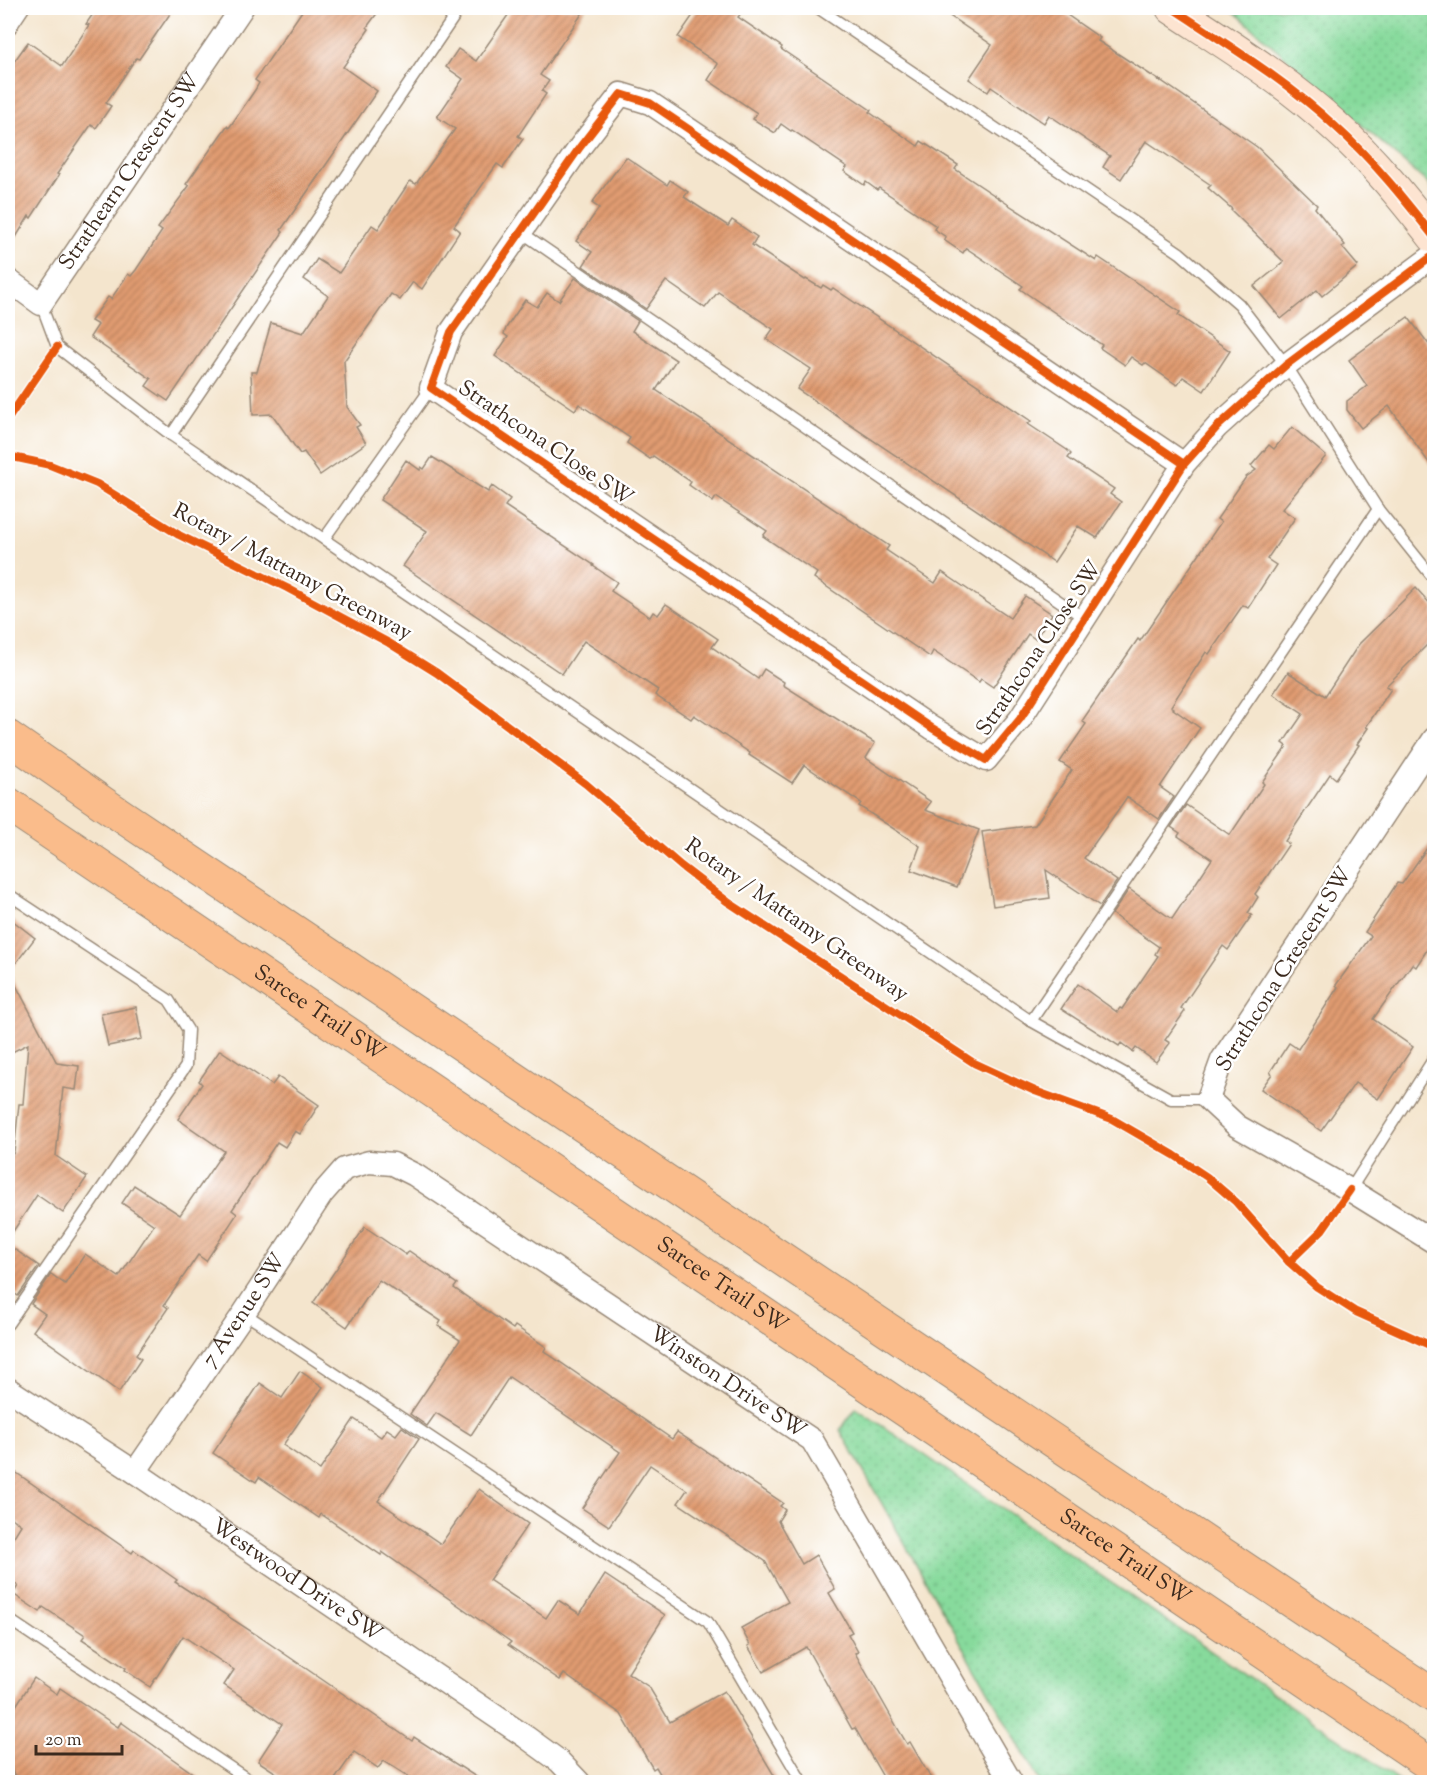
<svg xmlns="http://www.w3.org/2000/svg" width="1442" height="1790" viewBox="0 0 1442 1790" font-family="'Sorts Mill Goudy',serif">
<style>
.park{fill:url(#park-dots);stroke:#61825d;stroke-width:1.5}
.building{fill:url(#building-hatch)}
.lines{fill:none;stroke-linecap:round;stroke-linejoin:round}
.lane-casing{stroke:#988876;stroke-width:13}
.street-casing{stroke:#988876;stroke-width:25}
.secondary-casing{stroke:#988876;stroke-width:34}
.highway-casing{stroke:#988876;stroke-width:35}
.lane{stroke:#fff;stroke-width:10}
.street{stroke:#fff;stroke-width:22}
.secondary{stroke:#fde4d1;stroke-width:32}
.highway{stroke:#fabc8b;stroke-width:33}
.cycleway-casing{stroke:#fff;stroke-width:11}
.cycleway{stroke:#e8590c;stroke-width:8}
.labels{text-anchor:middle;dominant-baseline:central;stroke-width:5;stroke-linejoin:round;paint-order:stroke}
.street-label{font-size:22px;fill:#3b2a1e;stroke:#fff}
</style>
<defs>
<pattern id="park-dots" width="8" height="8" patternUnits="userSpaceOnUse" patternTransform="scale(1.5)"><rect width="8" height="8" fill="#87da9c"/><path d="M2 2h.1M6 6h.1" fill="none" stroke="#75bb86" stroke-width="1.8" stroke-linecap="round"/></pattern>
<pattern id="building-hatch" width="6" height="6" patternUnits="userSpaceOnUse" patternTransform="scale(1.5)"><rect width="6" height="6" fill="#e09b71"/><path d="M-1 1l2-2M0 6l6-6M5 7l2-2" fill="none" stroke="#b77f5c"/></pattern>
</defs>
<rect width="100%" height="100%" fill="#fff"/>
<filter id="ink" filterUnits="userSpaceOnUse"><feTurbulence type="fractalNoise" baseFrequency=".0167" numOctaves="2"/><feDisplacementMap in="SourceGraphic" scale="12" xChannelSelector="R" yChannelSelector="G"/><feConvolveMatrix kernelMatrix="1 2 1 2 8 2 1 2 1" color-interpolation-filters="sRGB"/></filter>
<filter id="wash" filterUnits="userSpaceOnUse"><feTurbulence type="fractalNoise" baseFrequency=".008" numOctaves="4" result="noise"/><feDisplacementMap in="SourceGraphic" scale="24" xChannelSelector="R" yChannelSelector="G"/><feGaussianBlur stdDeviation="1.35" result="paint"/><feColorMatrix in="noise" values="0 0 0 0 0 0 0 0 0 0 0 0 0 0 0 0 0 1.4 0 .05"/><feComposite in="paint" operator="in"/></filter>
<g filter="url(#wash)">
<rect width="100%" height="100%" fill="#f4e5cd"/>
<g class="park">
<path d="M1230,8H1434V193L1427,183Z"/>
<path d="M856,1408L1402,1782H1040L840,1430Z"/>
</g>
<g id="blocks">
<g class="building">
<path d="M97,8H174L139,59L136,58L106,103L111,106L96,128L91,125L57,174L59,175L31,218L29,216L8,250V70L28,42L62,66L89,25L86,24Z"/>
<path d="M304,8H381L367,27L369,29L343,67L377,91L281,230L283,232L168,401L146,386L151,379L90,337L98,325L91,321L108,297L111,299L128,274L131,276L136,270L162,231L158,228L189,186L186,184L227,126L229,128L255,90L259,83L255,80Z"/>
<path d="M513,8H586L540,75L549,81L542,91L546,94L518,136L523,139L503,168L497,164L454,226L460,231L422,289L413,282L400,300L391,294L344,361L347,407L360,425L356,427L366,443L320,475L304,452L300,454L272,414L253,415L251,372H257L271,323L303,333L328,296L304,279L317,259L339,273L372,225L378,229L410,181L416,184L455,129L437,117L463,79L446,67L458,49L476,61Z"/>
<path d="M698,8H745L738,17L782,47L781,49L871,110L869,112L918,146L921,141L958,165L955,169L1006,203L1096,261L1098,257L1180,312L1178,315L1230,351L1204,391L1183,377L1177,385L1145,363L1143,365L1131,357L1125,365L1100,348L1102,345L1020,289L1023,286L966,248L963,253L944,240L946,237L934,229L936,226L879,188L877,190L866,182L864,185L844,171L847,167L792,130L791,131L781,124L775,133L753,119L757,113L708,80L718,64L678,37Z"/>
<path d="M938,8H1057L1100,38L1098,41L1160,81V80L1257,147L1317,205L1315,208L1345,245L1342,247L1358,266L1322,296L1317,290L1281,319L1254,286L1284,262L1231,210L1232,209L1208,188L1211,185L1146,141L1121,179L1103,167L1110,156L1049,115L1044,123L991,87L988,92L969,79L992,45Z"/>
<path d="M626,157L667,185L670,180L688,192L684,197L728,226L732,220L757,237L752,245L805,280L806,279L821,288L823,285L831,290L833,288L1031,421L1028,424L1067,450L1071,454L1068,458L1114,489L1110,494L1121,502L1097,538L1078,526L1054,562L797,389L811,369L766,339L773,329L718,292L705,308L666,281L646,309L583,266L592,252L576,241L599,208L592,203Z"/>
<path d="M575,278L638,321L632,331L676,360L656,390L889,546L886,550L935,583L942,572L1010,618L1025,596L1052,614L1035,639L1028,634L993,687L981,679L979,682L933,651L930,657L814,578L817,573L763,536L767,531L716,497L713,502L689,485L691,482L653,456L650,459L627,443L630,438L579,404L575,410L495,356L508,337L504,334L506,328L525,300L537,307L547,293L559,301Z"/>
<path d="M1408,317L1434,351V470L1389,406L1361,428L1347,410V401L1367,386L1349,360Z"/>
<path d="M1292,427L1326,456L1282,509L1295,518L1267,559L1276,565L1248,608L1243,605L1209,654L1206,652L1171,706L1174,708L1173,709L1200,728L1160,787L1174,797L1159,819L1127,797L1084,858L1117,881L1100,906L1046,870L1050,898L993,906L982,832L1035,825L1072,770L1060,762L1086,724L1082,721L1138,639L1140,641L1221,522L1217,519L1246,477L1256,470L1251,466L1269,445L1274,449Z"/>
<path d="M432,457L488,492L492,486L510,499L505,506L594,565L593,566L617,582L611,591L650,617L653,612L658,615L666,604L718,639L712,647L758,679L764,669L784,682L783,685L875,743L866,758L931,802L925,810L979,830L957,887L911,870L920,846L859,806L861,803L804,765L792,783L749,755L750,753L694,715L691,719L655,695L658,690L584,641L562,674L403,566L427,531L380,500L406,460L420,470L421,467L424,469Z"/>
<path d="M1416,588L1434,608V638L1386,686L1391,689L1366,727L1368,728L1357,744L1359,745L1336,779L1330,774L1285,841L1289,844L1255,894L1258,897L1248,913L1252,915L1228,950L1223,946L1181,1008L1185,1011L1165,1040L1170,1043L1156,1062L1136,1048L1133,1052L1121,1043L1119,1046L1061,1009L1078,984L1117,1012L1120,1008L1122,1009L1158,956L1155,954L1159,947L1112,914L1129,889L1172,919L1212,859L1178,836L1180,833L1171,827L1186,805L1230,835L1264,784L1262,782L1287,746L1283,743L1303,714L1273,694L1288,672L1325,696L1359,644Z"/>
<path d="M1434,838V939L1416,967L1412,964L1373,1019L1413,1047L1378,1099L1355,1083L1321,1131L1261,1089L1272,1074L1270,1072L1289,1043L1298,1049L1338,987L1336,985L1371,936L1365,932L1397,883L1402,884Z"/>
<path d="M8,917L35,938L9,972L57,1063L79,1066L76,1090L63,1088L56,1156L87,1177L63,1213L37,1195L8,1239V1161L14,1152L19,1104H23L28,1044L8,1054Z"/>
<path d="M136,1007L142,1039L108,1046L101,1014Z"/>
<path d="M220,1050L272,1085L278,1077L319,1105L300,1134L295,1131L285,1147L277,1142L232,1210L237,1214L206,1261L198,1255L164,1305L168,1308L136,1355L141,1359L119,1392L33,1331L45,1314L31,1304L51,1274L65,1284L85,1254L119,1277L154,1225L122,1203L134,1185L180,1215L224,1151L178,1119L202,1084L199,1081Z"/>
<path d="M365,1227L406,1255L409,1251L457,1284L454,1288L513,1329L515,1326L546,1347L544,1351L672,1439L677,1432L783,1503L780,1506L785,1510L778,1521L802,1564L816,1555L835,1589L829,1593L852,1632L848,1634L858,1652L855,1653L897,1727L907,1744L910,1742L933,1782H886L855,1728L852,1729L806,1647L763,1672L748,1646L750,1645L741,1628L788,1602L765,1561L678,1503L687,1490L650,1465L609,1526L582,1508L620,1452L509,1377L471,1435L436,1413L427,1426L410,1414L460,1340L438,1326L441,1321L379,1280L347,1327L313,1303Z"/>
<path d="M8,1245L39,1266L18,1296L8,1289Z"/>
<path d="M300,1371L323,1387L283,1445L320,1470L354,1419L381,1437L387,1429L396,1435L402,1427L419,1439L378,1501L441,1544L479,1489L528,1524L489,1580L546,1618L558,1600L580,1614L605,1575L665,1615L628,1673L649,1687L670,1722L724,1691L778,1782H665L656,1767L653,1769L621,1714L564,1674L560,1680L508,1645L511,1642L382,1552L381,1555L321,1514L319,1518L259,1477L256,1482L213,1453L260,1383L282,1398Z"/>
<path d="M8,1467L132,1553L134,1550L177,1580L175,1582L257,1635L412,1741L414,1737L484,1782H417L384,1761L378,1768L354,1752L333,1782H290L258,1761L282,1724L224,1685L234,1670L183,1636L150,1687L125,1670L126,1668L82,1639L85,1635L43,1607L40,1612L13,1594L18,1586L8,1579V1546L21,1525L8,1515Z"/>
<path d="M34,1678L57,1694L60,1688L118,1727L121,1722L205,1782H26L12,1773L13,1772L8,1767V1718Z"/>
</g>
</g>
</g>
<g filter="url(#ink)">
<use href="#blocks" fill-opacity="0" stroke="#988876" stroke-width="1.5"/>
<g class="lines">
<g class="lane-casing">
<g id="lane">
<path d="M818,8L1180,253L1239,304L1286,365L1378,509L1434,579"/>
<path d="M8,32L24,8"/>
<path d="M521,232L1084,618"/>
<path d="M41,304L57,347L171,435L1031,1021L1171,1099H1208"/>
<path d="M171,435L460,8"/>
<path d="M324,539L431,388"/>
<path d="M8,894L169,1000L188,1030L186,1066L8,1324"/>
<path d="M1031,1021L1378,509"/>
<path d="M1350,1190L1434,1058"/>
<path d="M244,1313L708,1622L802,1782"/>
<path d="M8,1619L252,1782"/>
</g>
</g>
<g class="street-casing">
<g id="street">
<path id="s1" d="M8,280L41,304L242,8"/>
<path d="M1184,464L650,103L621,94L580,147L451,332L431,388L932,728L986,760L1020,719L1184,464L1217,427L1286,365L1434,255"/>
<path d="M1434,739L1222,1060L1208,1099L1237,1126L1350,1190L1434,1242"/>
<path id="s2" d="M8,1389L135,1472L526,1737L559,1761L579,1782"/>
<path id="s3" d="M135,1472L244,1313L322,1194L344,1169L369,1162L393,1164L415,1175L812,1440L1011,1782"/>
</g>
</g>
<g class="secondary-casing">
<path id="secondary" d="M1172,8C1228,45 1287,81 1336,127C1373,160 1404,199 1434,237"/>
</g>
<g class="highway-casing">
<g id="highway">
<path d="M8,737L104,804L1434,1696"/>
<path id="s4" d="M8,804L1434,1767"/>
</g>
</g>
<use href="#lane" class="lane"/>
<use href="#street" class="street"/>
<use href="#secondary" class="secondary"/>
<use href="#highway" class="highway"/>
<g class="cycleway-casing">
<g id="cycleway">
<path d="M1172,8C1228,45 1287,81 1336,127C1373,160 1404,199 1434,237"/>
<path d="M8,419L57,347"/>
<path d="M8,456L50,465L97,484L179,535L287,588L389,643L437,673L586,784L681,866L728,902L974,1063L1035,1091L1112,1119L1174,1155L1207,1177L1236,1202L1289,1262L1317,1287L1356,1312L1434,1347"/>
<path d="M1184,464L650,103L621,94L580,147L451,332L431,388L932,728L986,760L1020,719L1184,464L1217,427L1286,365L1434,255"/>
<path d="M1289,1262L1322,1230L1350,1190"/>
</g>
</g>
<use href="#cycleway" class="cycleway"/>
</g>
</g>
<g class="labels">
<g class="street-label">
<text stroke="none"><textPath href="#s1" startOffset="200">Strathearn Crescent SW</textPath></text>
<text transform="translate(545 444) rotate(34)">Strathcona Close SW</text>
<text transform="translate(292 573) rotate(28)">Rotary / Mattamy Greenway</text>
<text transform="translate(1040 649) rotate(-56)">Strathcona Close SW</text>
<text transform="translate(796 921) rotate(35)">Rotary / Mattamy Greenway</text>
<text transform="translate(1285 970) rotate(-58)">Strathcona Crescent SW</text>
<text stroke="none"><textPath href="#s4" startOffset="375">Sarcee Trail SW</textPath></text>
<text stroke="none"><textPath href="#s4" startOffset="861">Sarcee Trail SW</textPath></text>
<text stroke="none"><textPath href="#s3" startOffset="195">7 Avenue SW</textPath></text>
<text stroke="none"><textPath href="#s3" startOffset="818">Winston Drive SW</textPath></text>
<text stroke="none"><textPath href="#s4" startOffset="1347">Sarcee Trail SW</textPath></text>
<text stroke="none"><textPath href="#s2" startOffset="346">Westwood Drive SW</textPath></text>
</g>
</g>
<rect width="1442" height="1790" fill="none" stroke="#fff" stroke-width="30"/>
<path d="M36 1745v9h86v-9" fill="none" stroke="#3b2a1e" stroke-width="3"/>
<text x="45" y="1745" font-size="18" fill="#3b2a1e" stroke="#ffffff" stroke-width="4.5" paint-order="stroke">20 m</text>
</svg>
